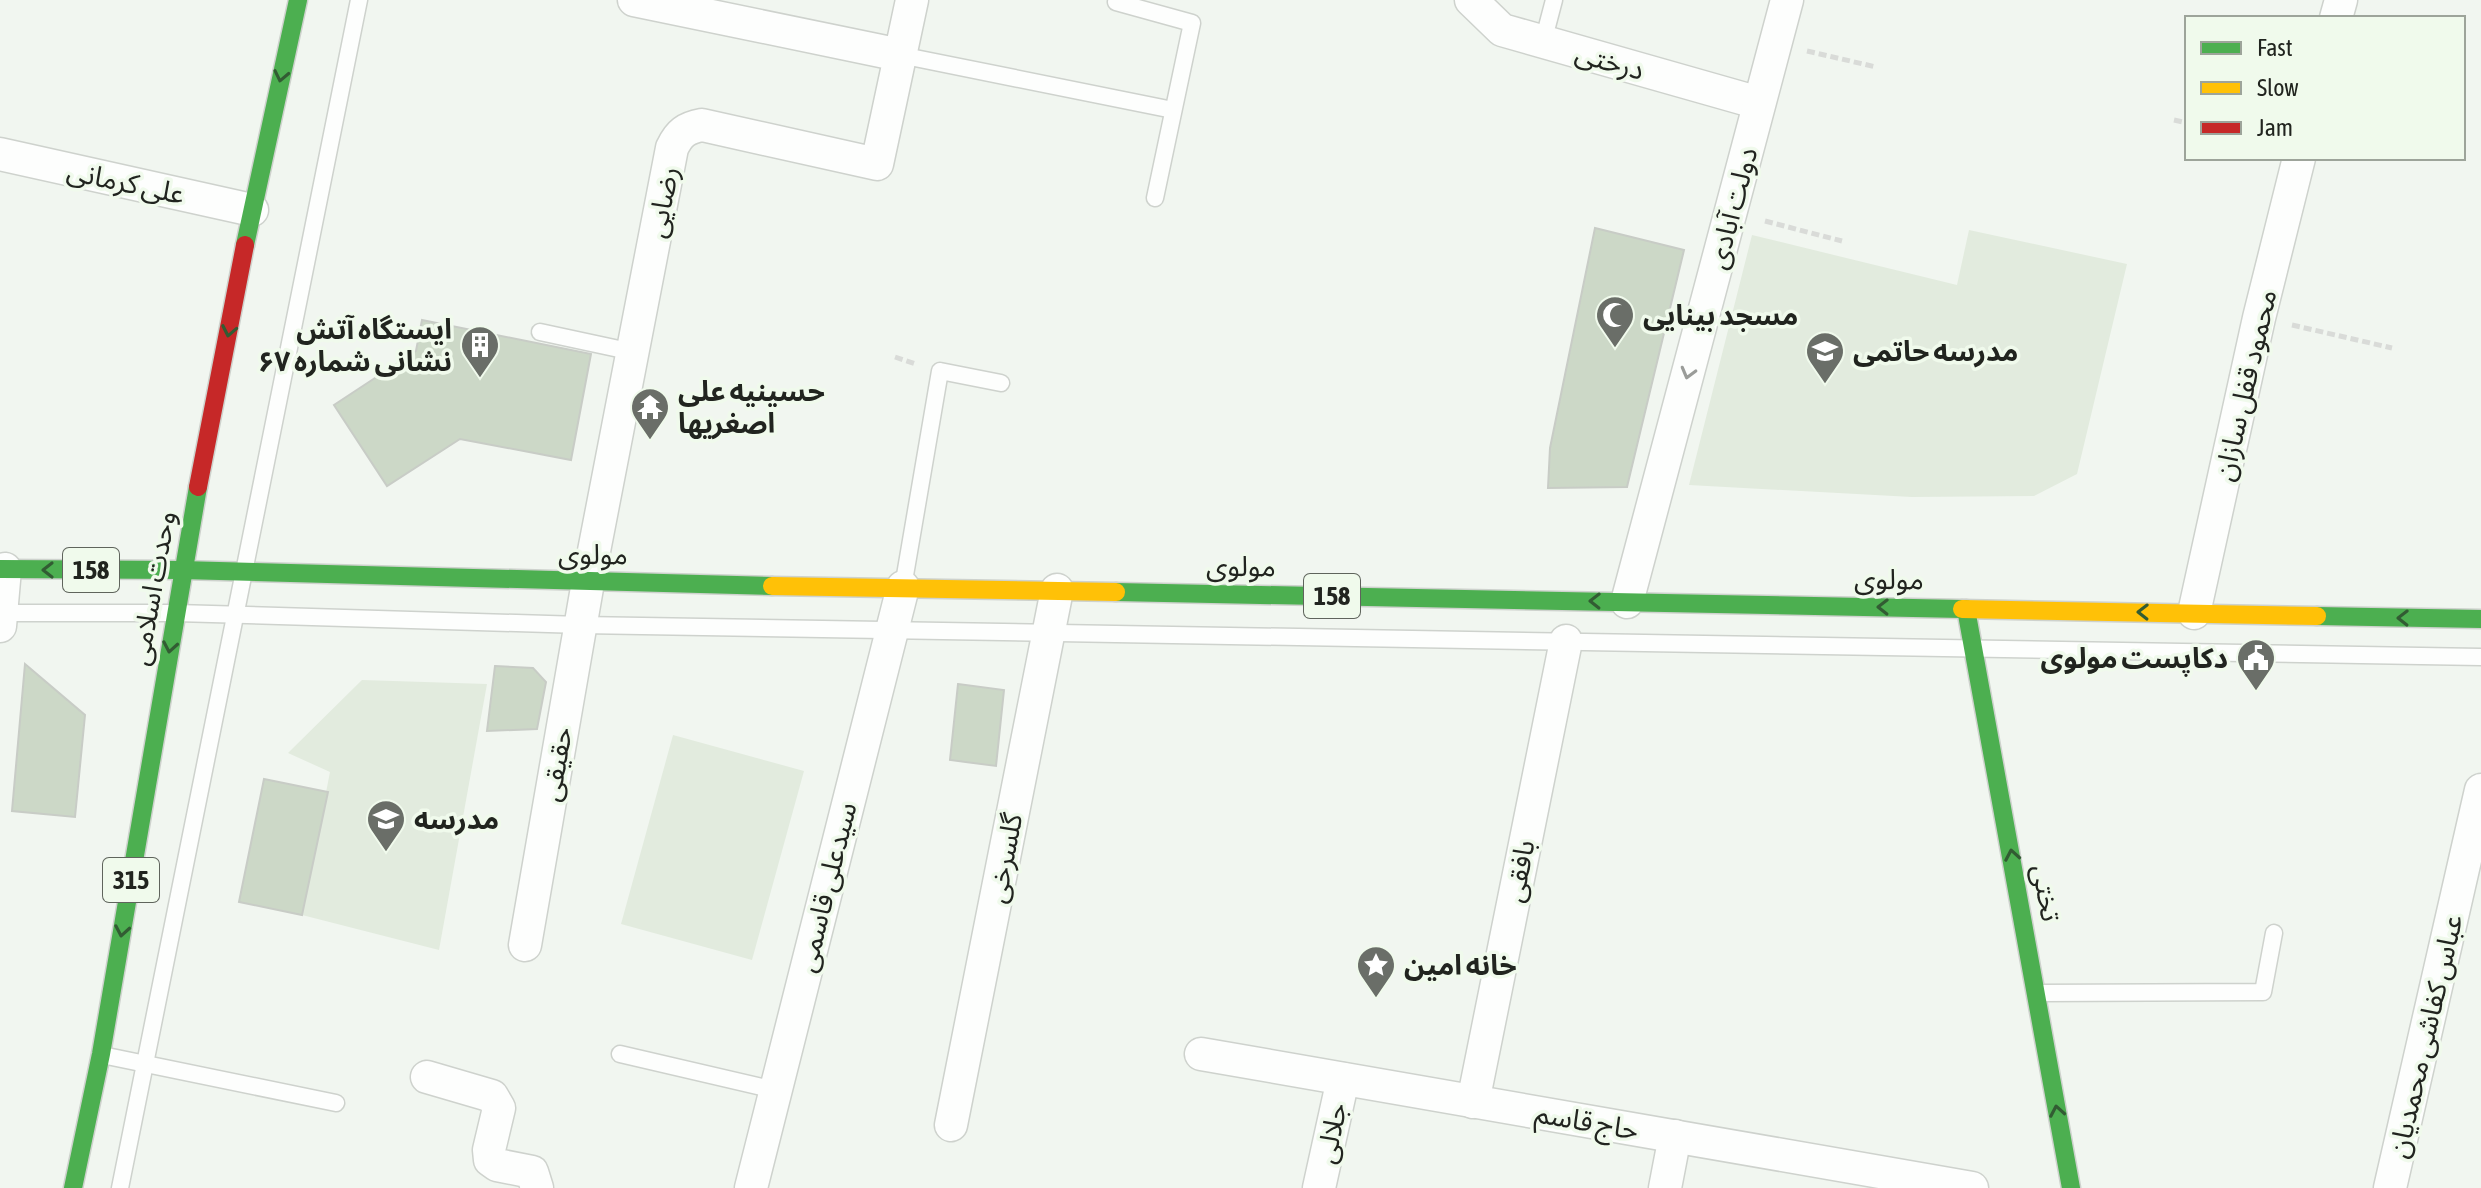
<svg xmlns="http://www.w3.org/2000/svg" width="2481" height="1188" viewBox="0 0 2481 1188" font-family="'Asap Condensed','Noto Sans Arabic',sans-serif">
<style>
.built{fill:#e2ebde}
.building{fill:#ccd8c7;stroke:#c8ccc6;stroke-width:2}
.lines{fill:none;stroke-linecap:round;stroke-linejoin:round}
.lane-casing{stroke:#ced2cd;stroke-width:19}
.street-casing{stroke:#ced2cd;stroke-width:35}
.fast-casing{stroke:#ced2cd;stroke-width:21}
.slow-casing{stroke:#ced2cd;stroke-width:21}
.jam-casing{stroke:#ced2cd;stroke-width:21}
.path{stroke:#d9dbd8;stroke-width:5;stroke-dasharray:8 4;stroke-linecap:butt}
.lane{stroke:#fdfefd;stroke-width:16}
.street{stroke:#fdfefd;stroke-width:32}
.fast{stroke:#4caf50;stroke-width:18}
.slow{stroke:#ffc107;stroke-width:18}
.jam{stroke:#c62828;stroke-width:18}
.oneway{stroke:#325c33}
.oneway2{stroke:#9a9c99}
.labels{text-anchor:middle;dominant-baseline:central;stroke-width:7;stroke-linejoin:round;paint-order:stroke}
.shield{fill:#f0faec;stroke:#5f645c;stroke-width:2}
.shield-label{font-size:26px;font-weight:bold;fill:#21241f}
.street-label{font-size:28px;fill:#21241f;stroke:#f0faec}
.poi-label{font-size:28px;font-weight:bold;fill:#21241f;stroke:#f0faec;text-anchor:start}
</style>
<rect width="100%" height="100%" fill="#f1f6f0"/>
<g class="built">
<path d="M1969,230L2127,264L2077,474L2034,496L1912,497L1689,485L1752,235L1957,285Z"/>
<path d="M362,680L487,684L439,950L302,915L330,772L288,753Z"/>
<path d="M673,735L804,771L752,960L621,924Z"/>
</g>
<g class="building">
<path d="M1595,228L1684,250L1627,487L1548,488L1550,448Z"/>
<path d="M422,320L591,354L571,460L460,439L387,486L334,405L416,351Z"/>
<path d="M25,664L85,715L75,817L12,811Z"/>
<path d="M495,666L533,668L546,682L537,729L487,731Z"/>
<path d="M958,684L1004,690L996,766L950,760Z"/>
<path d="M264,779L328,792L302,915L239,902Z"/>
</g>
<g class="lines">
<g class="lane-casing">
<g id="lane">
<path d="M1116,2L1192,23L1155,198"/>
<path d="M1543,42L1554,0"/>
<path d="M900,55L1173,110"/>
<path d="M540,332L633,352"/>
<path d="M903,587L940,371L1001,383"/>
<path d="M0,613H176L581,625L2481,657"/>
<path d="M2038,993L2263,992L2274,933"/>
<path d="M620,1054L775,1090"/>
<path d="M102,1055L336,1103"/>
<path d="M120,1188L359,0"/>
</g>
</g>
<g class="street-casing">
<g id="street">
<path d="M634,0L900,55"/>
<path d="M1471,0L1502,30L1759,103"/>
<path d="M2336,18L2341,0"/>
<path d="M0,154L252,210"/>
<path d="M1627,602L1787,0"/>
<path d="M2194,613L2259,318L2299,158"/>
<path d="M0,626L5,569"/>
<path d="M525,945L588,582L672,148C679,133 686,128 702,125L877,164L912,0"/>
<path d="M1201,1054L1972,1188"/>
<path d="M427,1077L492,1096L499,1108L489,1150L490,1160L497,1165L532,1172L537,1188"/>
<path d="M1473,1102L1566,641"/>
<path d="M951,1125L1057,590"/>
<path d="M751,1188L903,587"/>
<path d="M1319,1188L1343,1079"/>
<path d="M1665,1188L1675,1136"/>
<path d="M2390,1188L2481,790"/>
</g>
</g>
<g class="fast-casing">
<g id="fast">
<path d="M245,245L298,0"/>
<path d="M0,569L182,570L772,586"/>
<path d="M1116,592L1962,609"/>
<path d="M1966,609L2071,1188"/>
<path d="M2317,616L2481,619"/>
<path d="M73,1188L101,1054L198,487"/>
</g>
</g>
<g class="slow-casing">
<g id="slow">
<path d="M772,586L1116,592"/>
<path d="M1962,609L2317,616"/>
</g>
</g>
<g class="jam-casing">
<path id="jam" d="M198,487L245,245"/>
</g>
<g class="path">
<path d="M1807,51L1876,67"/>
<path d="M2174,120L2187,123"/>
<path d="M1765,221L1842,241"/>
<path d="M2292,325L2392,348"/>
<path d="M895,357L916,364"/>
</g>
<use href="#lane" class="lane"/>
<use href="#street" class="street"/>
<use href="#fast" class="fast"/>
<use href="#slow" class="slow"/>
<use href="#jam" class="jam"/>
</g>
<defs><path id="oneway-chevron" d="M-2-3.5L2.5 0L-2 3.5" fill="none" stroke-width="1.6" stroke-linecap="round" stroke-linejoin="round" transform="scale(2)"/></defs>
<g class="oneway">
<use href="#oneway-chevron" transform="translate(281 76) rotate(102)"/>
<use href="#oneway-chevron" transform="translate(229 331) rotate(101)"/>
<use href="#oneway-chevron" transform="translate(48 570) rotate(-180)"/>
<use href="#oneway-chevron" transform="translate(1595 601) rotate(-179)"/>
<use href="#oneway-chevron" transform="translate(1883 607) rotate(-179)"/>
<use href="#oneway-chevron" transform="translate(2143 612) rotate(-179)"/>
<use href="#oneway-chevron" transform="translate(2403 618) rotate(-179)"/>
<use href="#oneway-chevron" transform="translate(170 647) rotate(100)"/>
<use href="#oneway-chevron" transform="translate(2012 855) rotate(-100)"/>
<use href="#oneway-chevron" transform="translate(122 931) rotate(100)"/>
<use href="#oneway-chevron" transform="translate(2057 1111) rotate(-100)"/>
</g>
<use class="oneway2" href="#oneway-chevron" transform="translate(1688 373) rotate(105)"/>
<defs>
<g id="mosque-pin" transform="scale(2)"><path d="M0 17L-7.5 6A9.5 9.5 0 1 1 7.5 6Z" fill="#6a6e68" stroke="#f0faec"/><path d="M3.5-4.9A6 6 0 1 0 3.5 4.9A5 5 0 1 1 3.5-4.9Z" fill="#fff"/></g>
<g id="building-pin" transform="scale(2)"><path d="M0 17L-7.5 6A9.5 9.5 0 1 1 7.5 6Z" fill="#6a6e68" stroke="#f0faec"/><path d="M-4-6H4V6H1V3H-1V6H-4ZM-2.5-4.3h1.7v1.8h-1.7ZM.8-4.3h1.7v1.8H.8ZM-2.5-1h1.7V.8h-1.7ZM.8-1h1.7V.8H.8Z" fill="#fff"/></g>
<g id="school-pin" transform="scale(2)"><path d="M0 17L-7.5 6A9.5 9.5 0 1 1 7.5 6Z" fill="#6a6e68" stroke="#f0faec"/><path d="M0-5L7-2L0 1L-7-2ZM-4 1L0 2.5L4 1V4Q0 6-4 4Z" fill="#fff"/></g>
<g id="temple-pin" transform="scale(2)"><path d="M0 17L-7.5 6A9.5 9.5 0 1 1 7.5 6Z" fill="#6a6e68" stroke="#f0faec"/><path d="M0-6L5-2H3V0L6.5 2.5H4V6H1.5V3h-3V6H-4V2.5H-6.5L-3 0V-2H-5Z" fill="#fff"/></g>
<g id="civic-pin" transform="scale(2)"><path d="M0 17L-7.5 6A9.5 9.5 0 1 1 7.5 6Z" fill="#6a6e68" stroke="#f0faec"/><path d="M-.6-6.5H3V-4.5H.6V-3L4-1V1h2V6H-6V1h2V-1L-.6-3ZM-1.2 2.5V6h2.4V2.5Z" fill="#fff"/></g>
<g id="sight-pin" transform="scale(2)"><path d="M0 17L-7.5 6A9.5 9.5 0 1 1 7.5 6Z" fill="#6a6e68" stroke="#f0faec"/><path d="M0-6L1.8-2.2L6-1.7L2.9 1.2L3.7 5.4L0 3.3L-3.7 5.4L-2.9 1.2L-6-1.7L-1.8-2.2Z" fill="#fff"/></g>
</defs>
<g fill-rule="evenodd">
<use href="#mosque-pin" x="1615" y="315"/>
<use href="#building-pin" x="480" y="345"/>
<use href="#school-pin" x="1825" y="351"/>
<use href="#temple-pin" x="650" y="407"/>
<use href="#civic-pin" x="2256" y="658"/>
<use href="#school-pin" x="386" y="819"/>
<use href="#sight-pin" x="1376" y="965"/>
</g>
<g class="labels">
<g class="shield">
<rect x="63" y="548" width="56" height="44" rx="6"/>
<rect x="1304" y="574" width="56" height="44" rx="6"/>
<rect x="103" y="858" width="56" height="44" rx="6"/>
</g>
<g class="shield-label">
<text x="91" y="570">158</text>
<text x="1332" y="596">158</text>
<text x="131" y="880">315</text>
</g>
<g class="street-label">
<text transform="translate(1610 61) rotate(16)">درختی</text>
<text transform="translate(126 182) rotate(12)">علی کرمانی</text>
<text transform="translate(662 202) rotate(-79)">رضایی</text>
<text transform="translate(1732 208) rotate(-75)">دولت آبادی</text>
<text transform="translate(2245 385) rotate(-77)">محمود قفل سازان</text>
<text transform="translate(593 554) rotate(1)">مولوی</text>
<text transform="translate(1241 566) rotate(1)">مولوی</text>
<text transform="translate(1889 579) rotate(1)">مولوی</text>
<text transform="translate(152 588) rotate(-80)">وحدت اسلامی</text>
<text transform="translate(556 764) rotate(-80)">حقیقی</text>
<text transform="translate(1004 858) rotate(-79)">گلسرخی</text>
<text transform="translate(1519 871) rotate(-79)">بافقی</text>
<text transform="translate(826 887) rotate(-76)">سیدعلی قاسمی</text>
<text transform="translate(2047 893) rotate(80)">تختی</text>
<text transform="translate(2425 1036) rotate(-77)">عباس کفاشی محمدیان</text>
<text transform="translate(1587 1121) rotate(10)">حاج قاسم</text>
<text transform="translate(1331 1133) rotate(-78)">جلالی</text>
</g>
<g class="poi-label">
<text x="1643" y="315">مسجد بینایی</text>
<text x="452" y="329" text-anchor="end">ایستگاه آتش<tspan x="452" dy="32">نشانی شماره ۶۷</tspan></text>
<text x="1853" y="351">مدرسه حاتمی</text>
<text x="678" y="391">حسینیه علی<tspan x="678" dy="32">اصغریها</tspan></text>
<text x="2228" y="658" text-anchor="end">دکاپست مولوی</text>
<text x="414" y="819">مدرسه</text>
<text x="1404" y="965">خانه امین</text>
</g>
</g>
<rect x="2185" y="16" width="280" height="144" fill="#f0faec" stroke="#9da49a" stroke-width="2"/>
<rect x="2201" y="42" width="40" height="12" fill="#4caf50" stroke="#9da49a" stroke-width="2"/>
<text x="2257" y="56" font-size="24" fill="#21241f">Fast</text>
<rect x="2201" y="82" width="40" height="12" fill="#ffc107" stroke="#9da49a" stroke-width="2"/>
<text x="2257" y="96" font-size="24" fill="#21241f">Slow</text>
<rect x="2201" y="122" width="40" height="12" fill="#c62828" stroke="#9da49a" stroke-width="2"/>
<text x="2257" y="136" font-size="24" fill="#21241f">Jam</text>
</svg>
